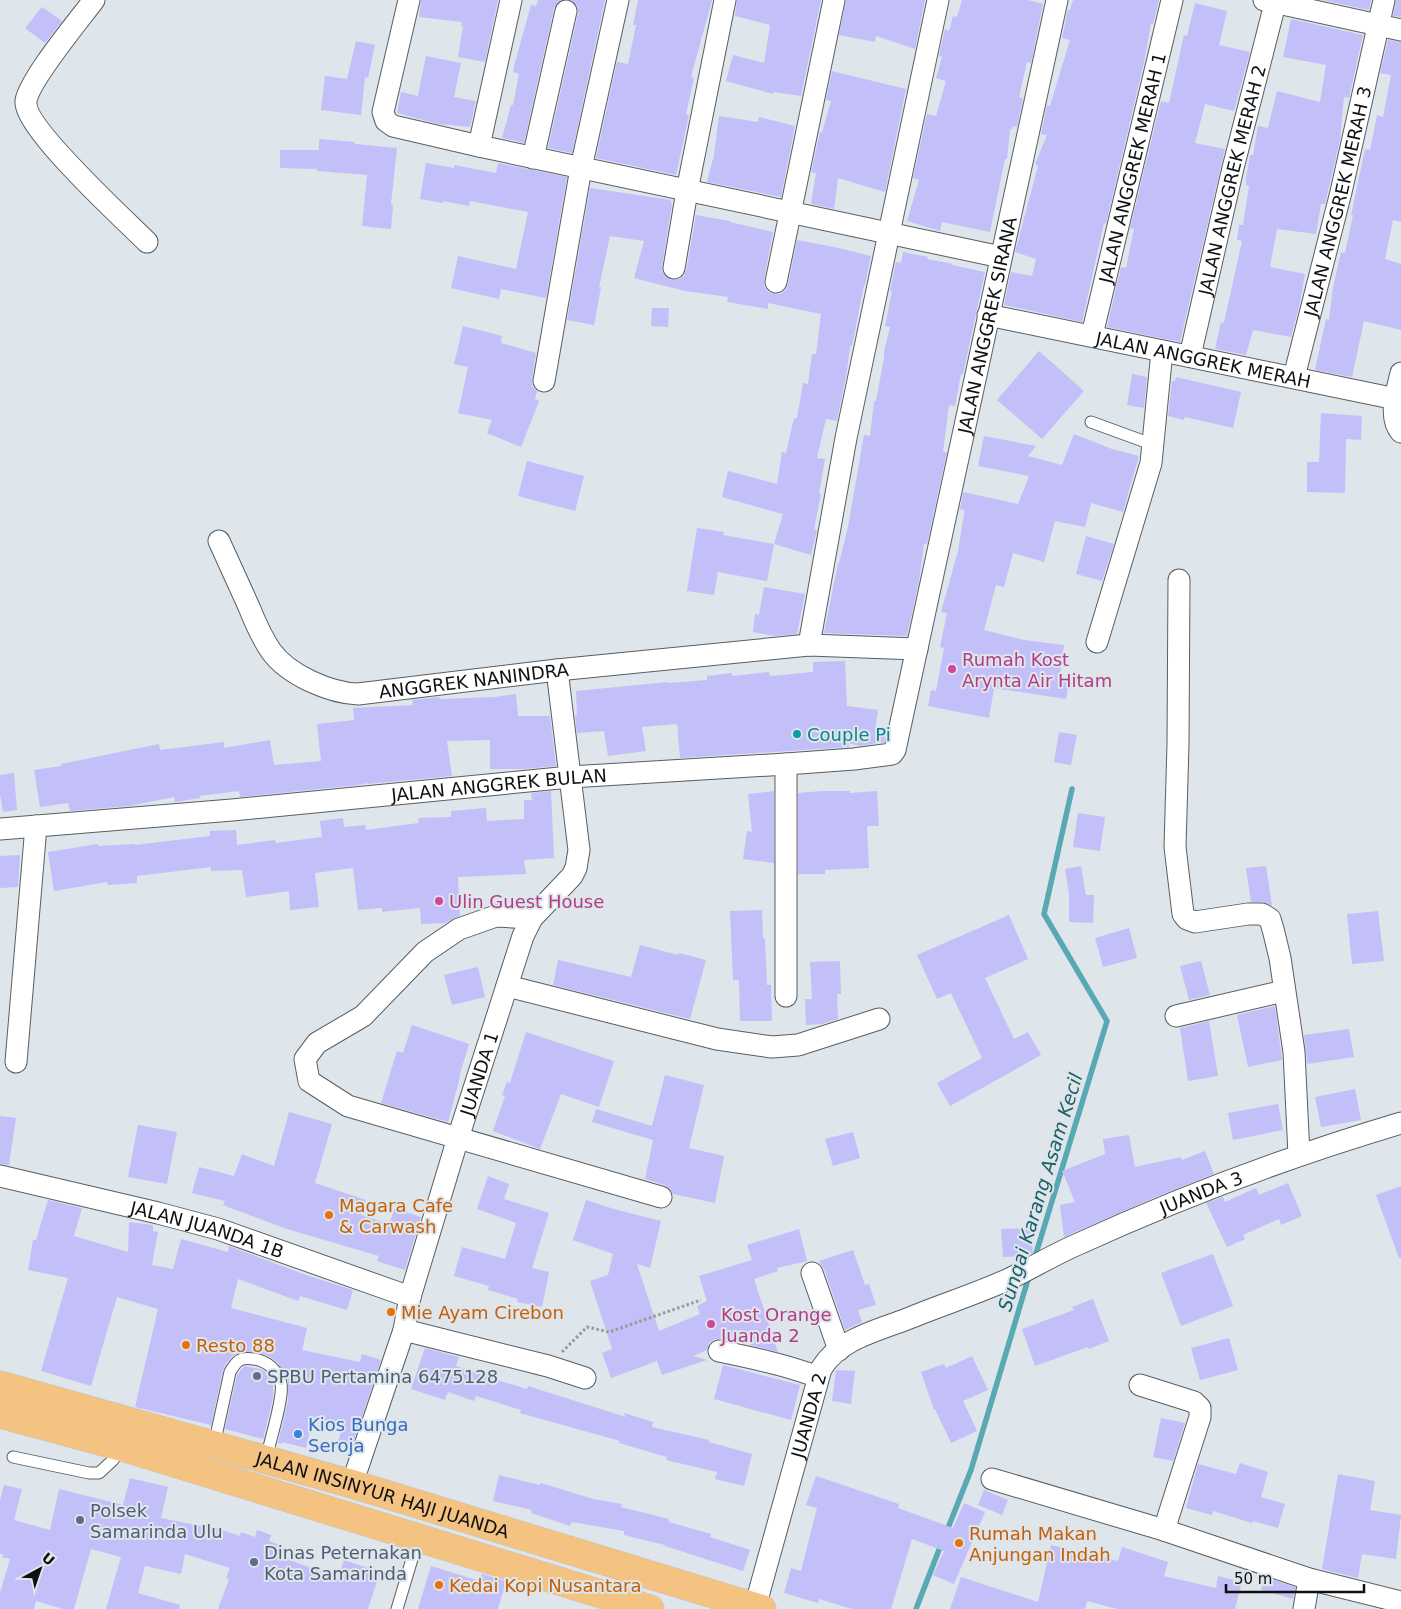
<svg xmlns="http://www.w3.org/2000/svg" width="1401" height="1609" viewBox="0 0 1401 1609" font-family="'DejaVu Sans',sans-serif">
<style>
.lines{fill:none;stroke-linecap:round;stroke-linejoin:round}
.stream{stroke:#58a9b3;stroke-width:5.5}
.building{fill:#c3bff9}
.lane-casing{stroke:#585e63;stroke-width:13}
.street-casing{stroke:#585e63;stroke-width:23}
.highway-casing{stroke:#c0c1c1;stroke-width:29}
.path{stroke:#959a9f;stroke-width:3;stroke-dasharray:2.5 2.5;stroke-linecap:butt}
.lane{stroke:#fff;stroke-width:11}
.street{stroke:#fff;stroke-width:21}
.highway{stroke:#f5c381;stroke-width:28}
.hotel-dot{fill:#d1479c;stroke:#dee5eb;stroke-width:2}
.culture-dot{fill:#0f9aa8;stroke:#dee5eb;stroke-width:2}
.food-dot{fill:#e8710a;stroke:#dee5eb;stroke-width:2}
.service-dot{fill:#5c6f8a;stroke:#dee5eb;stroke-width:2}
.shop-dot{fill:#3f7fe0;stroke:#dee5eb;stroke-width:2}
.labels{text-anchor:middle;dominant-baseline:central;stroke-width:4;stroke-linejoin:round;paint-order:stroke}
.street-label{font-size:18px;fill:#0e1012;stroke:#dee5eb}
.hotel-label{font-size:18px;fill:#b23c85;stroke:#dee5eb;text-anchor:start}
.culture-label{font-size:18px;fill:#0d838f;stroke:#dee5eb;text-anchor:start}
.food-label{font-size:18px;fill:#c56008;stroke:#dee5eb;text-anchor:start}
.service-label{font-size:18px;fill:#4e5e75;stroke:#dee5eb;text-anchor:start}
.shop-label{font-size:18px;fill:#366cbe;stroke:#dee5eb;text-anchor:start}
.water-label{font-size:19px;font-style:italic;fill:#1d6168;stroke:#dee5eb}
</style>
<rect width="100%" height="100%" fill="#dee5eb"/>
<g class="lines">
<g class="stream">
<path d="M1034,1260L1107,1021L1044,914L1072,789"/>
<path d="M946,1533L971,1470L1029,1276"/>
<path d="M916,1609L942,1542"/>
</g>
</g>
<g class="building">
<path d="M421,0H498L485,62L458,57L463,26H461L462,22L419,17Z"/>
<path d="M538,0H561L557,3L554,8L524,143L502,138L511,105H513L519,74L513,72L514,66L531,5L536,6Z"/>
<path d="M571,0H605L572,153L548,148L578,14V7Z"/>
<path d="M638,0H712L691,77L694,78L686,114L689,115L676,175L596,158L617,62L628,64L636,25H633Z"/>
<path d="M737,0H821L801,96L773,92V94L726,81L733,55L764,63L770,25L735,16Z"/>
<path d="M846,0H925L915,49L876,36L875,42L839,35Z"/>
<path d="M962,0H1028L1043,4L1031,63L1027,62L1019,97L1023,98L1017,127L1013,126L1012,129H1010L1007,159H1005L990,232L942,222L940,231L907,221L919,180L913,178L927,114L936,116L946,81L936,78L942,57L939,56L945,29L949,31L953,16L957,17Z"/>
<path d="M1073,0H1159L1153,24H1151L1144,62L1106,224L1104,223L1082,322L1004,305L1011,272L1032,276L1036,259L1015,252L1038,166L1035,164L1047,135L1041,134L1047,105L1050,106L1070,40L1062,38L1068,10H1070Z"/>
<path d="M1322,0H1371L1369,10Z"/>
<path d="M1396,0H1401V17L1393,16Z"/>
<path d="M1195,3L1227,11L1219,45L1250,52L1234,111L1205,104L1195,143L1225,149L1180,342L1107,327L1121,267L1126,268L1134,229L1130,228L1161,101L1169,103L1184,35L1187,36Z"/>
<path d="M42,7L62,21L45,43L25,28Z"/>
<path d="M1291,19L1363,35L1349,98L1344,97L1340,140L1325,204H1321L1316,234L1277,229L1270,267L1305,274L1300,302L1291,337L1253,330L1246,355L1215,349L1221,322L1224,323L1242,241L1237,240L1239,225H1243L1249,186L1246,185V179L1250,155H1253L1258,126L1268,128L1277,91L1320,102L1326,65L1283,57Z"/>
<path d="M1388,40L1401,42V222L1393,220L1385,259L1401,264V330L1364,321L1352,377L1315,370L1326,319L1329,320L1333,287L1341,252L1345,253L1353,215H1351L1365,149L1370,150L1377,115L1383,117L1391,75L1380,73Z"/>
<path d="M356,41L375,45L368,78L365,77L361,115L321,110L325,76L347,79Z"/>
<path d="M426,56L461,63L454,97L476,101L470,127L438,124L397,113L401,92L418,96Z"/>
<path d="M832,71L906,89L885,192L838,178L834,209L811,204L816,173L811,172L820,132H822L831,101L826,100Z"/>
<path d="M719,116L758,122L759,117L795,126L781,197L707,182L714,155Z"/>
<path d="M319,139L355,142V144L397,148L391,204L393,205L391,229L362,226L367,175L317,171V169L280,168V150H319Z"/>
<path d="M426,163L454,168V165L496,173L498,163L567,177L546,298L501,289L499,299L451,288L458,256L516,269L528,212L470,201L469,206L443,201V203L420,199Z"/>
<path d="M590,188L671,200V203L672,204L662,266V272L666,277L671,280L679,279L684,276L686,271L696,215L730,221V222L773,232L764,280V286L768,292L773,294H780L786,290L788,285L797,240L834,247L871,256L865,285H864L852,346H850L847,371L837,421L826,419L817,458L825,459L819,494H821L814,529L817,530L811,555L774,544L783,514L722,497L728,471L777,484L782,452L786,453L794,418H797L803,383L808,384L812,354H816L821,314L768,303V309L727,302L728,297L685,291L634,278L644,241L610,236L599,287H601L594,325L567,320Z"/>
<path d="M903,252L928,257L927,259L953,264L952,265L985,272L963,374H961L955,406L949,405L943,452H947L927,544H924L919,581L907,636L824,633L838,563H839L848,527L864,435L870,436L874,401H876L884,358V351L890,327L885,326L892,291H890L896,262L901,263Z"/>
<path d="M652,308H669L668,327L651,326Z"/>
<path d="M463,326L502,336L501,343L536,353L532,379V386L537,391L535,399L539,401L521,447L487,433L492,420L458,413L468,367L454,364Z"/>
<path d="M1039,351L1084,391L1042,439L997,400Z"/>
<path d="M1132,374L1147,377L1144,408L1127,405Z"/>
<path d="M1176,377L1241,392L1233,428L1185,417L1184,420L1168,416L1172,381H1175Z"/>
<path d="M1321,413L1362,416L1361,440L1346,439L1345,493L1307,492V462H1319Z"/>
<path d="M1074,434L1112,449L1139,456L1123,512L1091,503L1085,527L1055,521L1044,562L1013,553L1004,587L996,585L984,630L1024,640L1064,645L1059,679L1069,681L1066,699L994,688L989,718L928,706L931,690L936,691L944,648L940,647L947,613L941,612L958,551L964,514V510L960,509L963,492L1018,504L1029,476L978,466L984,436L1036,446L1028,456L1062,465Z"/>
<path d="M527,461L584,476L575,511L518,496Z"/>
<path d="M697,528L724,532L723,535L774,544L767,581L718,572L714,595L687,591Z"/>
<path d="M1086,536L1114,544L1102,581L1076,574Z"/>
<path d="M764,587L805,594L797,634L775,636L753,632L755,614L759,615Z"/>
<path d="M845,661L847,706L878,710L875,731L886,733L884,742L860,746L848,743L849,747L680,758L677,724L642,727L646,751L608,756L604,731L577,733L575,715H577L576,691L668,682V683L707,680V676L732,673V676L769,672L770,676L813,672V662Z"/>
<path d="M516,694L518,716H550L556,766L523,769H490V740L447,741L452,776L367,784V783L359,785L240,797L239,791L199,796L200,798L175,802L174,797L129,806L70,811L68,803L40,807L34,770L61,766V764L159,744L160,750L224,742V748L270,740L274,765L321,761L317,724L354,720L353,708L413,705L412,700L439,697L440,699L495,697Z"/>
<path d="M1059,732L1077,735L1071,765L1054,762Z"/>
<path d="M14,773L17,810L3,812L0,794V775Z"/>
<path d="M551,791L554,858L524,860L526,874L458,877L460,916L445,923L421,924L420,908L382,912V908L358,910L353,868L315,873L319,907L290,910L289,891L246,897L242,870L211,871V867L137,876V883L108,885L107,882L54,891L48,852L98,844V846L134,844L135,845L210,836V831L236,830L237,845L275,840L276,843L322,837L320,821L343,818L344,827L365,825L366,830L419,823L418,818L451,817V811L486,808L487,821L524,819V800H532L531,793Z"/>
<path d="M774,791V863L743,859L747,831L752,832L748,794Z"/>
<path d="M822,791H850V793L877,791L879,826H867L869,868L825,870V874H798V793Z"/>
<path d="M1078,813L1105,817L1100,851L1073,847Z"/>
<path d="M20,855L18,887L0,888V856Z"/>
<path d="M1081,866L1086,895H1094L1093,923L1069,922V894L1065,869Z"/>
<path d="M1266,866L1272,906L1263,902H1251L1246,868Z"/>
<path d="M762,910L763,938H765L767,985H771L772,1021H740L739,980H733L730,911Z"/>
<path d="M1378,911L1384,961L1352,964L1347,914Z"/>
<path d="M1009,915L1028,959L985,978L1014,1039L1028,1032L1041,1055L950,1106L937,1083L982,1058L951,993L937,999L917,955Z"/>
<path d="M1129,928L1137,958L1103,967L1095,938Z"/>
<path d="M640,945L678,955L679,953L706,960L690,1019L553,985L558,960L631,977Z"/>
<path d="M840,961L841,994H837L838,1019L822,1024L806,1025L805,999H812L810,962Z"/>
<path d="M1201,961L1210,995L1189,1000L1180,966Z"/>
<path d="M478,967L485,997L452,1005L444,975Z"/>
<path d="M1275,1006L1282,1060L1248,1067L1237,1015Z"/>
<path d="M1209,1021L1218,1076L1188,1081L1180,1028Z"/>
<path d="M412,1025L469,1044L459,1077H460L448,1122L381,1103L397,1051L403,1053Z"/>
<path d="M1349,1029L1354,1057L1307,1064L1304,1035Z"/>
<path d="M526,1032L614,1061L599,1107L561,1094L540,1149L493,1131L505,1096L502,1095L507,1082L510,1083Z"/>
<path d="M665,1075L704,1085L689,1148L724,1156L715,1203L673,1194L670,1189L665,1185L645,1179L653,1140L592,1122L596,1109L652,1126Z"/>
<path d="M1355,1089L1361,1120L1321,1127L1315,1097Z"/>
<path d="M1278,1104L1283,1130L1233,1140L1228,1113Z"/>
<path d="M289,1112L332,1124L315,1183L366,1200L361,1215L389,1224L395,1208L421,1217L405,1270L377,1261L379,1256L287,1229L223,1205L225,1201L192,1193L199,1167L234,1176L242,1154L274,1166Z"/>
<path d="M0,1116L16,1118L9,1165L0,1164Z"/>
<path d="M138,1125L177,1132L167,1184L128,1177Z"/>
<path d="M853,1132L860,1158L833,1166L825,1139Z"/>
<path d="M1129,1135L1135,1167L1181,1157L1182,1160L1205,1151L1214,1174L1151,1199L1064,1237L1060,1205L1075,1202L1062,1171L1105,1154L1103,1139Z"/>
<path d="M488,1176L509,1184L504,1199L549,1213L532,1268L549,1272L542,1307L517,1302L518,1299L488,1290L489,1286L454,1276L462,1247L505,1259L516,1223L477,1209Z"/>
<path d="M1288,1183L1302,1216L1281,1225L1279,1219L1243,1235L1245,1239L1227,1247L1206,1203L1223,1197L1225,1202L1256,1188L1259,1195Z"/>
<path d="M1401,1186V1258H1399L1376,1195Z"/>
<path d="M48,1200L82,1208L74,1236L128,1252L129,1222L153,1225V1231L158,1232L152,1265L173,1269L181,1239L228,1252L229,1246L306,1275L353,1290L347,1310L300,1296L298,1301L238,1279L231,1308L307,1328L302,1350L360,1362L362,1354L381,1360L352,1446L338,1442L343,1424L313,1418L306,1448L282,1442L281,1444L278,1443L288,1401V1382L284,1372L277,1362L267,1355L256,1352H239L232,1356L226,1364L223,1370L211,1425L135,1407L158,1309L117,1297L91,1386L41,1371L68,1278L28,1270L33,1240H36Z"/>
<path d="M586,1200L614,1209L661,1221L650,1268L637,1264L659,1331L700,1314L697,1306L707,1301L699,1276L752,1260L747,1245L799,1229L807,1261L777,1268L778,1271L754,1279L778,1352L750,1345L745,1333L729,1340L715,1339L709,1343L707,1350L693,1356L707,1360L662,1375L657,1361L611,1378L602,1353L612,1349L590,1281L608,1275L613,1254L573,1240Z"/>
<path d="M1031,1228L1033,1253L1027,1256L1003,1257L1001,1229Z"/>
<path d="M853,1250L865,1285L869,1284L876,1305L858,1310L862,1322L845,1330L824,1269L819,1261Z"/>
<path d="M1213,1254L1233,1306L1181,1326L1161,1273Z"/>
<path d="M1093,1299L1109,1341L1089,1349L1088,1347L1035,1366L1022,1329L1074,1310L1072,1307Z"/>
<path d="M1229,1338L1238,1370L1200,1380L1191,1348Z"/>
<path d="M425,1348L459,1357L456,1366L497,1380L527,1389L528,1386L626,1417L624,1413L653,1422L652,1427L709,1440V1442L752,1454L744,1486L715,1479L717,1472L666,1460L667,1457L619,1443L620,1441L520,1413L521,1410L476,1396L474,1401L448,1392L445,1400L411,1389Z"/>
<path d="M972,1356L988,1390L963,1401L977,1431L951,1443L935,1409L934,1410L921,1372L944,1364L946,1368Z"/>
<path d="M723,1365L800,1385L791,1420L714,1399Z"/>
<path d="M244,1366L260,1369L267,1373L273,1382V1398L263,1439L225,1429L237,1375Z"/>
<path d="M836,1370L855,1371L851,1404L832,1401Z"/>
<path d="M1161,1418L1185,1423L1173,1461L1153,1457Z"/>
<path d="M1240,1463L1268,1472L1261,1497L1285,1504L1278,1528L1253,1521L1252,1523L1213,1511L1212,1515L1186,1508L1198,1464L1236,1474Z"/>
<path d="M1338,1474L1375,1481L1370,1510L1401,1515L1396,1559L1362,1554L1358,1578L1322,1569Z"/>
<path d="M499,1475L540,1485L541,1483L593,1499L622,1504L621,1507L669,1519V1522L711,1534L710,1537L750,1550L743,1571L665,1546V1545L624,1535V1531L572,1522L570,1526L531,1513L532,1510L493,1501Z"/>
<path d="M816,1476L899,1504L898,1508L953,1528L964,1503L985,1512L954,1584L933,1575L944,1551L912,1539L891,1609H852L819,1599L818,1603L784,1593L791,1568L801,1571L817,1508L806,1505Z"/>
<path d="M130,1478L168,1487L161,1518L201,1526L202,1523L240,1536L241,1532L255,1537L257,1530L271,1535L269,1541L282,1546L279,1556L338,1578L344,1560L380,1572L368,1609H218L229,1579L226,1578L230,1568L185,1554L181,1574L145,1566L138,1593L180,1605L179,1609H106L121,1557L91,1549L74,1609H63L36,1601L34,1609H0V1593L10,1559L2,1557L3,1554H0V1500L4,1485L22,1489L14,1520L50,1530L59,1489L123,1505Z"/>
<path d="M984,1490L1008,1500L1002,1515L978,1505Z"/>
<path d="M1051,1545L1118,1561L1122,1547L1168,1562L1164,1576L1216,1588L1218,1576L1242,1582L1235,1609H1117L1087,1601L1085,1609H950L961,1577L1038,1602Z"/>
<path d="M431,1566L480,1581L482,1574L506,1581L498,1609H418Z"/>
<path d="M1265,1577L1295,1587L1293,1599L1261,1590Z"/>
</g>
<g class="lines">
<g class="lane-casing">
<g id="lane">
<path d="M1091,422L1154,445"/>
<path d="M214,1445L230,1372C237,1360 240,1357 254,1359C267,1361 279,1371 281,1384C284,1398 269,1443 266,1460"/>
<path d="M13,1457L89,1473H99L113,1460L121,1448"/>
<path d="M397,1609L418,1539"/>
</g>
</g>
<g class="street-casing">
<g id="street">
<path d="M94,0C79,20 29,80 26,101C23,127 125,220 147,242"/>
<path d="M409,0L383,112L386,121L393,126L479,146L1001,257"/>
<path d="M1264,0L1401,30"/>
<path d="M479,146L511,0"/>
<path d="M533,158L566,11"/>
<path d="M674,268L687,191L725,0"/>
<path d="M776,282L834,0"/>
<path id="s1" d="M988,315L1396,399"/>
<path id="s2" d="M1092,335L1172,0"/>
<path id="s3" d="M1190,356L1233,168L1276,0"/>
<path d="M1401,373C1397,391 1388,417 1401,432"/>
<path id="s4" d="M1294,377L1341,192L1384,0"/>
<path d="M544,381L581,168L618,0"/>
<path id="s5" d="M219,541C229,563 239,585 249,607C255,622 262,638 271,651C288,675 330,693 358,694L557,670L809,645L917,649"/>
<path d="M1179,580L1178,744L1175,847L1183,914L1187,919L1195,922L1248,914H1262L1270,919L1274,933L1280,958L1294,1052L1299,1155"/>
<path d="M1097,642L1151,463L1162,351"/>
<path d="M809,645L846,438L938,0"/>
<path id="s6" d="M0,829L232,810L570,777L786,764L854,759L892,754L895,750L1057,0"/>
<path d="M532,918L496,916L459,929L425,952L363,1016L317,1043L305,1059L309,1081L348,1106L661,1197"/>
<path d="M507,986L717,1039L772,1047L798,1045L879,1019"/>
<path d="M786,996V764"/>
<path d="M1176,1016L1284,991"/>
<path d="M16,1062L36,826"/>
<path id="s7" d="M0,1176L158,1213L218,1229L410,1297"/>
<path d="M812,1273L839,1350"/>
<path d="M404,1330L548,1366L585,1378"/>
<path d="M719,1351C753,1358 786,1365 818,1377"/>
<path d="M1140,1385L1194,1402L1200,1408V1417L1164,1530"/>
<path d="M992,1479L1164,1530L1309,1579L1401,1602"/>
<path id="s8" d="M352,1484L404,1330L410,1297L458,1138L523,936L532,918L572,876L576,868L579,850L557,670"/>
<path id="s9" d="M755,1607L821,1369C839,1339 876,1331 907,1319C941,1305 976,1294 1009,1279C1032,1268 1053,1255 1076,1245C1181,1197 1290,1156 1401,1123"/>
<path d="M1304,1609L1309,1579"/>
</g>
</g>
<g class="highway-casing">
<g id="highway">
<path id="s10" d="M0,1385L352,1484L762,1609"/>
<path d="M0,1414L122,1447L650,1609"/>
</g>
</g>
<path class="path" d="M562,1352L587,1327L609,1332L701,1300"/>
<use href="#lane" class="lane"/>
<use href="#street" class="street"/>
<use href="#highway" class="highway"/>
</g>
<g class="hotel-dot">
<circle cx="952" cy="669" r="5"/>
<circle cx="439" cy="901" r="5"/>
<circle cx="711" cy="1324" r="5"/>
</g>
<circle class="culture-dot" cx="797" cy="734" r="5"/>
<g class="food-dot">
<circle cx="329" cy="1215" r="5"/>
<circle cx="391" cy="1312" r="5"/>
<circle cx="186" cy="1345" r="5"/>
<circle cx="959" cy="1543" r="5"/>
<circle cx="439" cy="1585" r="5"/>
</g>
<g class="service-dot">
<circle cx="257" cy="1376" r="5"/>
<circle cx="80" cy="1520" r="5"/>
<circle cx="254" cy="1562" r="5"/>
</g>
<circle class="shop-dot" cx="298" cy="1434" r="5"/>
<g class="labels">
<g class="street-label">
<text stroke="none"><textPath href="#s2" startOffset="172">JALAN ANGGREK MERAH 1</textPath></text>
<text stroke="none"><textPath href="#s3" startOffset="181">JALAN ANGGREK MERAH 2</textPath></text>
<text stroke="none"><textPath href="#s4" startOffset="181">JALAN ANGGREK MERAH 3</textPath></text>
<text stroke="none"><textPath href="#s6" startOffset="1335">JALAN ANGGREK SIRANA</textPath></text>
<text stroke="none"><textPath href="#s1" startOffset="220">JALAN ANGGREK MERAH</textPath></text>
<text stroke="none"><textPath href="#s5" startOffset="338">ANGGREK NANINDRA</textPath></text>
<text stroke="none"><textPath href="#s6" startOffset="501">JALAN ANGGREK BULAN</textPath></text>
<text stroke="none"><textPath href="#s8" startOffset="430">JUANDA 1</textPath></text>
<text stroke="none"><textPath href="#s9" startOffset="669">JUANDA 3</textPath></text>
<text stroke="none"><textPath href="#s7" startOffset="214">JALAN JUANDA 1B</textPath></text>
<text stroke="none"><textPath href="#s9" startOffset="199">JUANDA 2</textPath></text>
<text stroke="none"><textPath href="#s10" startOffset="398">JALAN INSINYUR HAJI JUANDA</textPath></text>
</g>
<g class="hotel-label">
<text x="962" y="659">Rumah Kost<tspan x="962" dy="21">Arynta Air Hitam</tspan></text>
<text x="449" y="901">Ulin Guest House</text>
<text x="721" y="1314">Kost Orange<tspan x="721" dy="21">Juanda 2</tspan></text>
</g>
<g class="culture-label">
<text x="807" y="734">Couple Pi</text>
</g>
<g class="food-label">
<text x="339" y="1205">Magara Cafe<tspan x="339" dy="21">&amp; Carwash</tspan></text>
<text x="401" y="1312">Mie Ayam Cirebon</text>
<text x="196" y="1345">Resto 88</text>
<text x="969" y="1533">Rumah Makan<tspan x="969" dy="21">Anjungan Indah</tspan></text>
<text x="449" y="1585">Kedai Kopi Nusantara</text>
</g>
<g class="service-label">
<text x="267" y="1376">SPBU Pertamina 6475128</text>
<text x="90" y="1510">Polsek<tspan x="90" dy="21">Samarinda Ulu</tspan></text>
<text x="264" y="1552">Dinas Peternakan<tspan x="264" dy="21">Kota Samarinda</tspan></text>
</g>
<g class="shop-label">
<text x="308" y="1424">Kios Bunga<tspan x="308" dy="21">Seroja</tspan></text>
</g>
<g class="water-label">
<text transform="translate(1040 1192) rotate(-73)">Sungai Karang Asam Kecil</text>
</g>
</g>
<g transform="translate(40 1569) rotate(40)" stroke="#dee5eb" stroke-width="4" paint-order="stroke">
<path d="M0-4L9 19L0 12L-9 19Z" fill="#0e1012"/>
<text y="-8" font-size="14" font-weight="bold" text-anchor="middle" fill="#0e1012">U</text>
</g>
<path d="M1226 1584v8h138v-8" fill="none" stroke="#0e1012" stroke-width="2.5"/>
<text x="1234" y="1584" font-size="15" fill="#0e1012" stroke="#dee5eb" stroke-width="4" paint-order="stroke">50 m</text>
</svg>
